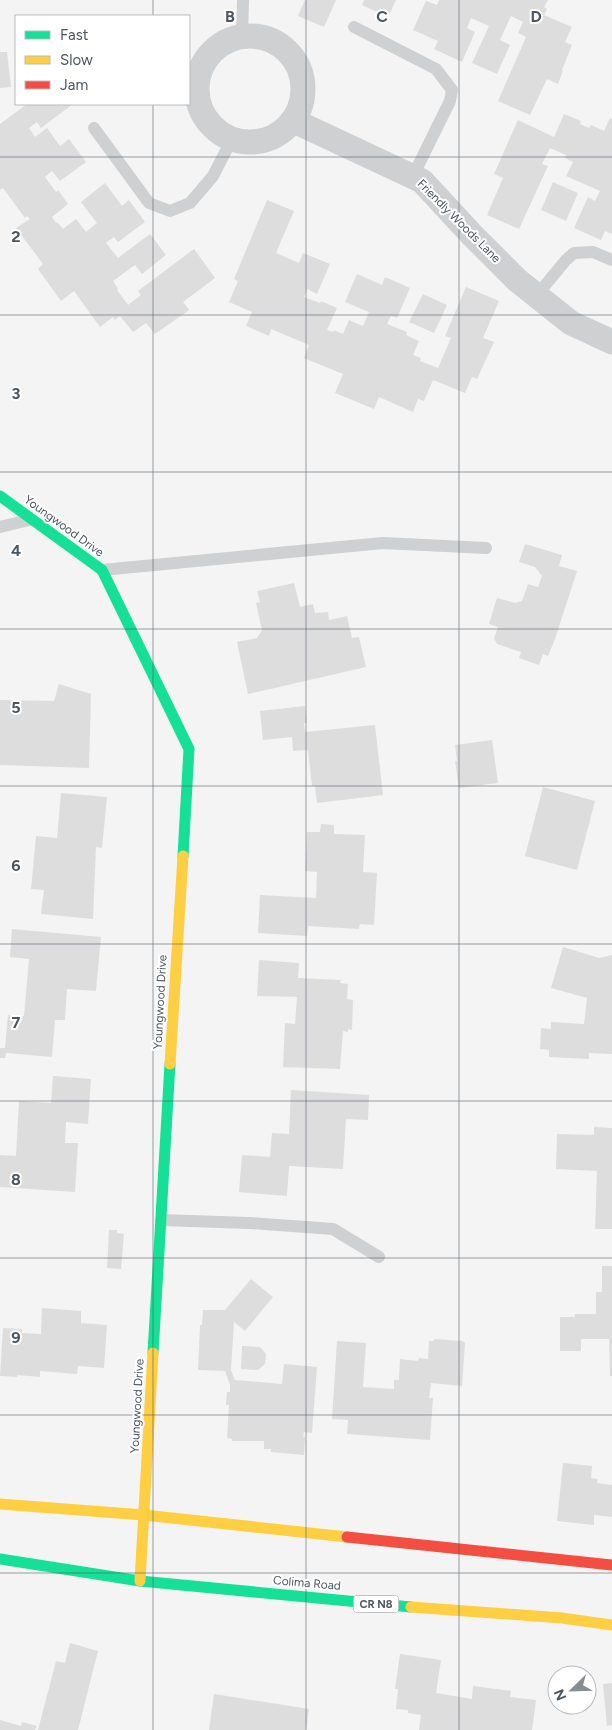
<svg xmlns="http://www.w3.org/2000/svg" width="612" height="1730" viewBox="0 0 612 1730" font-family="Figtree,sans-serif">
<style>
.building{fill:#ddddde}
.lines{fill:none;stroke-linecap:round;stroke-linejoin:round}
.lane{stroke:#ced0d2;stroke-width:12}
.street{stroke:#ced0d2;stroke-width:25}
.fast{stroke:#16e098;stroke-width:11}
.slow{stroke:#ffcf43;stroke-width:11}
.jam{stroke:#f24e42;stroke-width:11}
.grid{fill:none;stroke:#4a5661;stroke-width:1;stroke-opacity:0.55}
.labels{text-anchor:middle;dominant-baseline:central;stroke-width:4;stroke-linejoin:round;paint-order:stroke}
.shield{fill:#fff;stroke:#808990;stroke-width:1}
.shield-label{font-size:11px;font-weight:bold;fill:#4a5661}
.street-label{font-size:12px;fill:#4a5661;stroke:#fff}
.grid-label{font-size:16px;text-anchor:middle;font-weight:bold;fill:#4a5661;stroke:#fff;stroke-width:4;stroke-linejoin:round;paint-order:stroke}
</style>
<rect width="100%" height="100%" fill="#f4f4f4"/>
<g class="building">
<path d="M305,0H336L324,27L298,16Z"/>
<path d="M364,0H396L388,17L362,5Z"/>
<path d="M439,0H548L544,7L547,9L544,15L572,27L565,42L572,45L562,70L563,71L558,84L547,79L530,115L498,101L526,37L518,33L523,22L511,16L500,40L510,45L497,74L472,63L489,26L471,18L467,28L475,32L462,62L434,49L438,41L413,30L426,1L437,5Z"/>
<path d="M0,52H7L11,87L0,88Z"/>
<path d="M27,104H73L41,128L37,122L29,128L35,137L47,128L60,146L69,139L86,162L60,181L52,171L45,177L56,192L58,190L68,204L52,217L56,223L57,222L63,229L76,219L86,232L97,223L81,202L105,183L122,206L129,200L145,222L118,242L114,237L106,243L118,258L150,234L166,255L142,274L135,265L113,281L118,289L117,290L128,305L141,295L138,291L194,249L215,278L183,302L189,310L155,334L146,323L133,332L120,316L115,320L113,317L100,327L74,291L61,301L38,269L43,264L16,228L30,219L27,216L25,218L3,188L0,190V124Z"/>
<path d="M564,114L581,121L580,124L589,128L591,125L604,131L610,118L612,119V234L605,231L601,240L574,228L588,197L595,201L600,191L566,176L573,162L565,158L566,155L550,148L542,164L548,166L519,229L487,215L503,178L494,174L518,120L554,137Z"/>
<path d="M553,182L578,193L566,221L541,210Z"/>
<path d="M267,200L294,211L276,253L299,263L303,253L330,264L317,294L307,289L304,297L320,303L321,301L337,308L327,330L333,332L334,330L343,334L349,320L363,326L369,312L345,302L357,274L382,285L385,277L410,288L397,318L391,316L387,324L407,332L406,335L419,341L413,355L421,358L420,361L438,368L451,338L445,336L466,287L499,301L483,338L494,342L477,379L472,377L465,393L433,380L424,401L418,399L413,412L379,397L374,409L335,393L343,374L304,358L309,345L271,329L269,336L246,326L252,312L229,302L238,281L234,279Z"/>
<path d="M423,294L447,305L434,333L409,322Z"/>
<path d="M525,544L562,555L559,566L577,571L555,639L548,656L543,654L539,665L519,658L521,652L497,644L494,638L498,627L489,624L497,598L515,603L522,601L528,584L538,587L542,576L535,567L519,562Z"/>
<path d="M294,583L300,607L313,604L315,613L328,612L329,620L347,616L352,638L359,637L366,667L248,694L237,642L257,638L262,630L256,603L260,602L257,591Z"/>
<path d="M59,684L91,694L89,768L0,765V700L54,701Z"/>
<path d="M305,706L307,723H304L305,732L375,725L383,795L317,803L315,786H312L308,750L293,751L292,737L263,740L260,711Z"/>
<path d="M492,740L498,783L459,788L455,761H457L455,745Z"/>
<path d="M543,787L595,801L577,870L525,856Z"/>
<path d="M61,793L107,797L102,848L96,847L93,919L41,914L44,890L31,889L36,836L57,838Z"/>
<path d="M321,824L334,825V834L365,835L363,872L377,873L374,925L360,924L359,929L308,926L307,936L258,933L260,895L316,898L317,872L305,871L307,832H320Z"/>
<path d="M12,929L101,937L96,991L67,989L65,1020H55L52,1057L6,1053L5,1058H0V1048H5L8,1015L24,1016L29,959L10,957Z"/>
<path d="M563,947L599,958L612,955V1054L589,1053V1059L549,1057V1050L540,1049L541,1028L551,1029V1022L584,1024L587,998L551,988Z"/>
<path d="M259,960L299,963L298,978L341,980L340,983L348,984L347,999L353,1000L352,1030L348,1029V1032L343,1031L340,1069L283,1067L285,1023L295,1024L297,997L257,996Z"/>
<path d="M53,1076L91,1079L88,1124L66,1122L65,1143H78L75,1192L0,1187V1155L16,1156L19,1101L51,1103Z"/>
<path d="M291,1090L369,1095L368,1120L346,1119L343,1169L289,1166L287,1196L239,1192L242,1155L270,1157L272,1133L289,1134Z"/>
<path d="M594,1127L612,1128V1229H595L597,1171L556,1169L557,1134L594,1135Z"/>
<path d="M109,1230H117V1233L124,1234L121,1269L107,1268Z"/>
<path d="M602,1266H612V1376H610L609,1339H581V1351H560V1317H575V1314H596V1292H602Z"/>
<path d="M251,1279L273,1297L245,1331L234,1322L231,1370L235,1380L282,1384L284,1364L317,1367L312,1433L304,1432L303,1437H305L304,1455L271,1452V1449H264V1441H232V1439L227,1438L229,1405H226L227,1392H230V1385L225,1371L198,1370L200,1325H202L203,1310H225Z"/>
<path d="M42,1308L81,1311V1323L107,1325L104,1368L78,1366L77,1374L40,1371V1377L17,1375V1377L0,1376L3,1328L22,1329V1333L41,1334Z"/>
<path d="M434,1339L462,1341L465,1343L462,1386L431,1383L429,1398H433L430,1440L347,1434L348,1420L332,1419L337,1341L366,1343L363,1387L394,1389V1380H399L400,1359L418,1361L419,1358L428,1359L429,1341H434Z"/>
<path d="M242,1346L260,1347L266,1354L265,1364L258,1370L241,1369Z"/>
<path d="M563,1463L592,1466L591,1478L598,1479L597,1483L612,1485V1517L594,1515V1525L557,1521Z"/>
<path d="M70,1643L98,1651L78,1730H38L56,1661L65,1663Z"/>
<path d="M400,1654L441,1660L436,1693L472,1699L473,1686L511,1691L510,1697L536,1700L532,1730H419L421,1715L408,1713V1710L396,1709L398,1689H395Z"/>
<path d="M612,1683V1725L607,1726L603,1684Z"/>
<path d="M214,1694L309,1709L306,1730H209Z"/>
<path d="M0,1720L21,1726L22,1722L37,1726L35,1730H0Z"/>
</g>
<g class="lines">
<g class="lane">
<path d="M354,27L436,69L452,90L450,101L413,176"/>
<path d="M242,36L243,0"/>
<path d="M94,128L149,203L170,211L190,203L213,176L232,139"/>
<path d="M537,295L566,260L574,253L593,252L612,260"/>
<path d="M0,527L29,520"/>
<path d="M102,570L383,543L486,548"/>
<path d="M161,1220L249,1223L333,1229L379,1257"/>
</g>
<g class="street">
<circle cx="250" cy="89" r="53"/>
<path d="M294,121L422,181L472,235L517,280L571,323L612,342"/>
</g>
<g class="fast">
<path d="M0,496L102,570L189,749L183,856"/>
<path d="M153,1353L170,1064"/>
<path d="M0,1559L140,1581L411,1607"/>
</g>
<g class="slow">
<path d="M170,1064L183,856"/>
<path d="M0,1504L144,1515L347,1537"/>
<path d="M140,1581L153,1353"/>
<path d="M411,1607L562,1618L612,1625"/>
</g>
<path class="jam" d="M347,1537L612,1565"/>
</g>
<path class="grid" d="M153,0V16M306,0V1730M459,0V1730M153,104V1730M0,157H612M0,315H612M0,472H612M0,629H612M0,786H612M0,944H612M0,1101H612M0,1258H612M0,1415H612M0,1573H612"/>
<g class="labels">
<rect class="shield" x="353.5" y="1595.5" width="45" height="17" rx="4"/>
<g class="shield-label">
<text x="376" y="1604">CR N8</text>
</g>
<g class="street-label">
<text transform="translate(459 221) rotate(45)">Friendly Woods Lane</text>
<text transform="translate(64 526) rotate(36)">Youngwood Drive</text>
<text transform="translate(160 1002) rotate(-87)">Youngwood Drive</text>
<text transform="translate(137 1406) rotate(-87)">Youngwood Drive</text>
<text transform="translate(307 1583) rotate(5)">Colima Road</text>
</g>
</g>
<g class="grid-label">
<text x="230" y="22">B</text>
<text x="382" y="22">C</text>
<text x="536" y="22">D</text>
<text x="16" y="242">2</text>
<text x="16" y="399">3</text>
<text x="16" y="556">4</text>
<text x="16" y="713">5</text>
<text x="16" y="871">6</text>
<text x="16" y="1028">7</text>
<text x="16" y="1185">8</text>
<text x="16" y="1343">9</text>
</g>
<rect x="15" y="15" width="175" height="90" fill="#ffffff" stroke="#b7bbc0"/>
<rect x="25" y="31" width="25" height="8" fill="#16e098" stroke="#b7bbc0"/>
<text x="60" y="40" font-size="15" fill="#4a5661">Fast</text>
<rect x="25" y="56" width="25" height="8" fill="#ffcf43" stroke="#b7bbc0"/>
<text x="60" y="65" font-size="15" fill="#4a5661">Slow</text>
<rect x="25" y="81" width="25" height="8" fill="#f24e42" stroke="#b7bbc0"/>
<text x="60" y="90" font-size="15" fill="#4a5661">Jam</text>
<g transform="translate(572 1690) rotate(247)"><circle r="24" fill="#ffffff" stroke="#b7bbc0"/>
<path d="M0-4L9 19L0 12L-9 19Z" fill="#868d94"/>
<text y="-8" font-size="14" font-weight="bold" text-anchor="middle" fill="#4a5661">N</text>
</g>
</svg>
